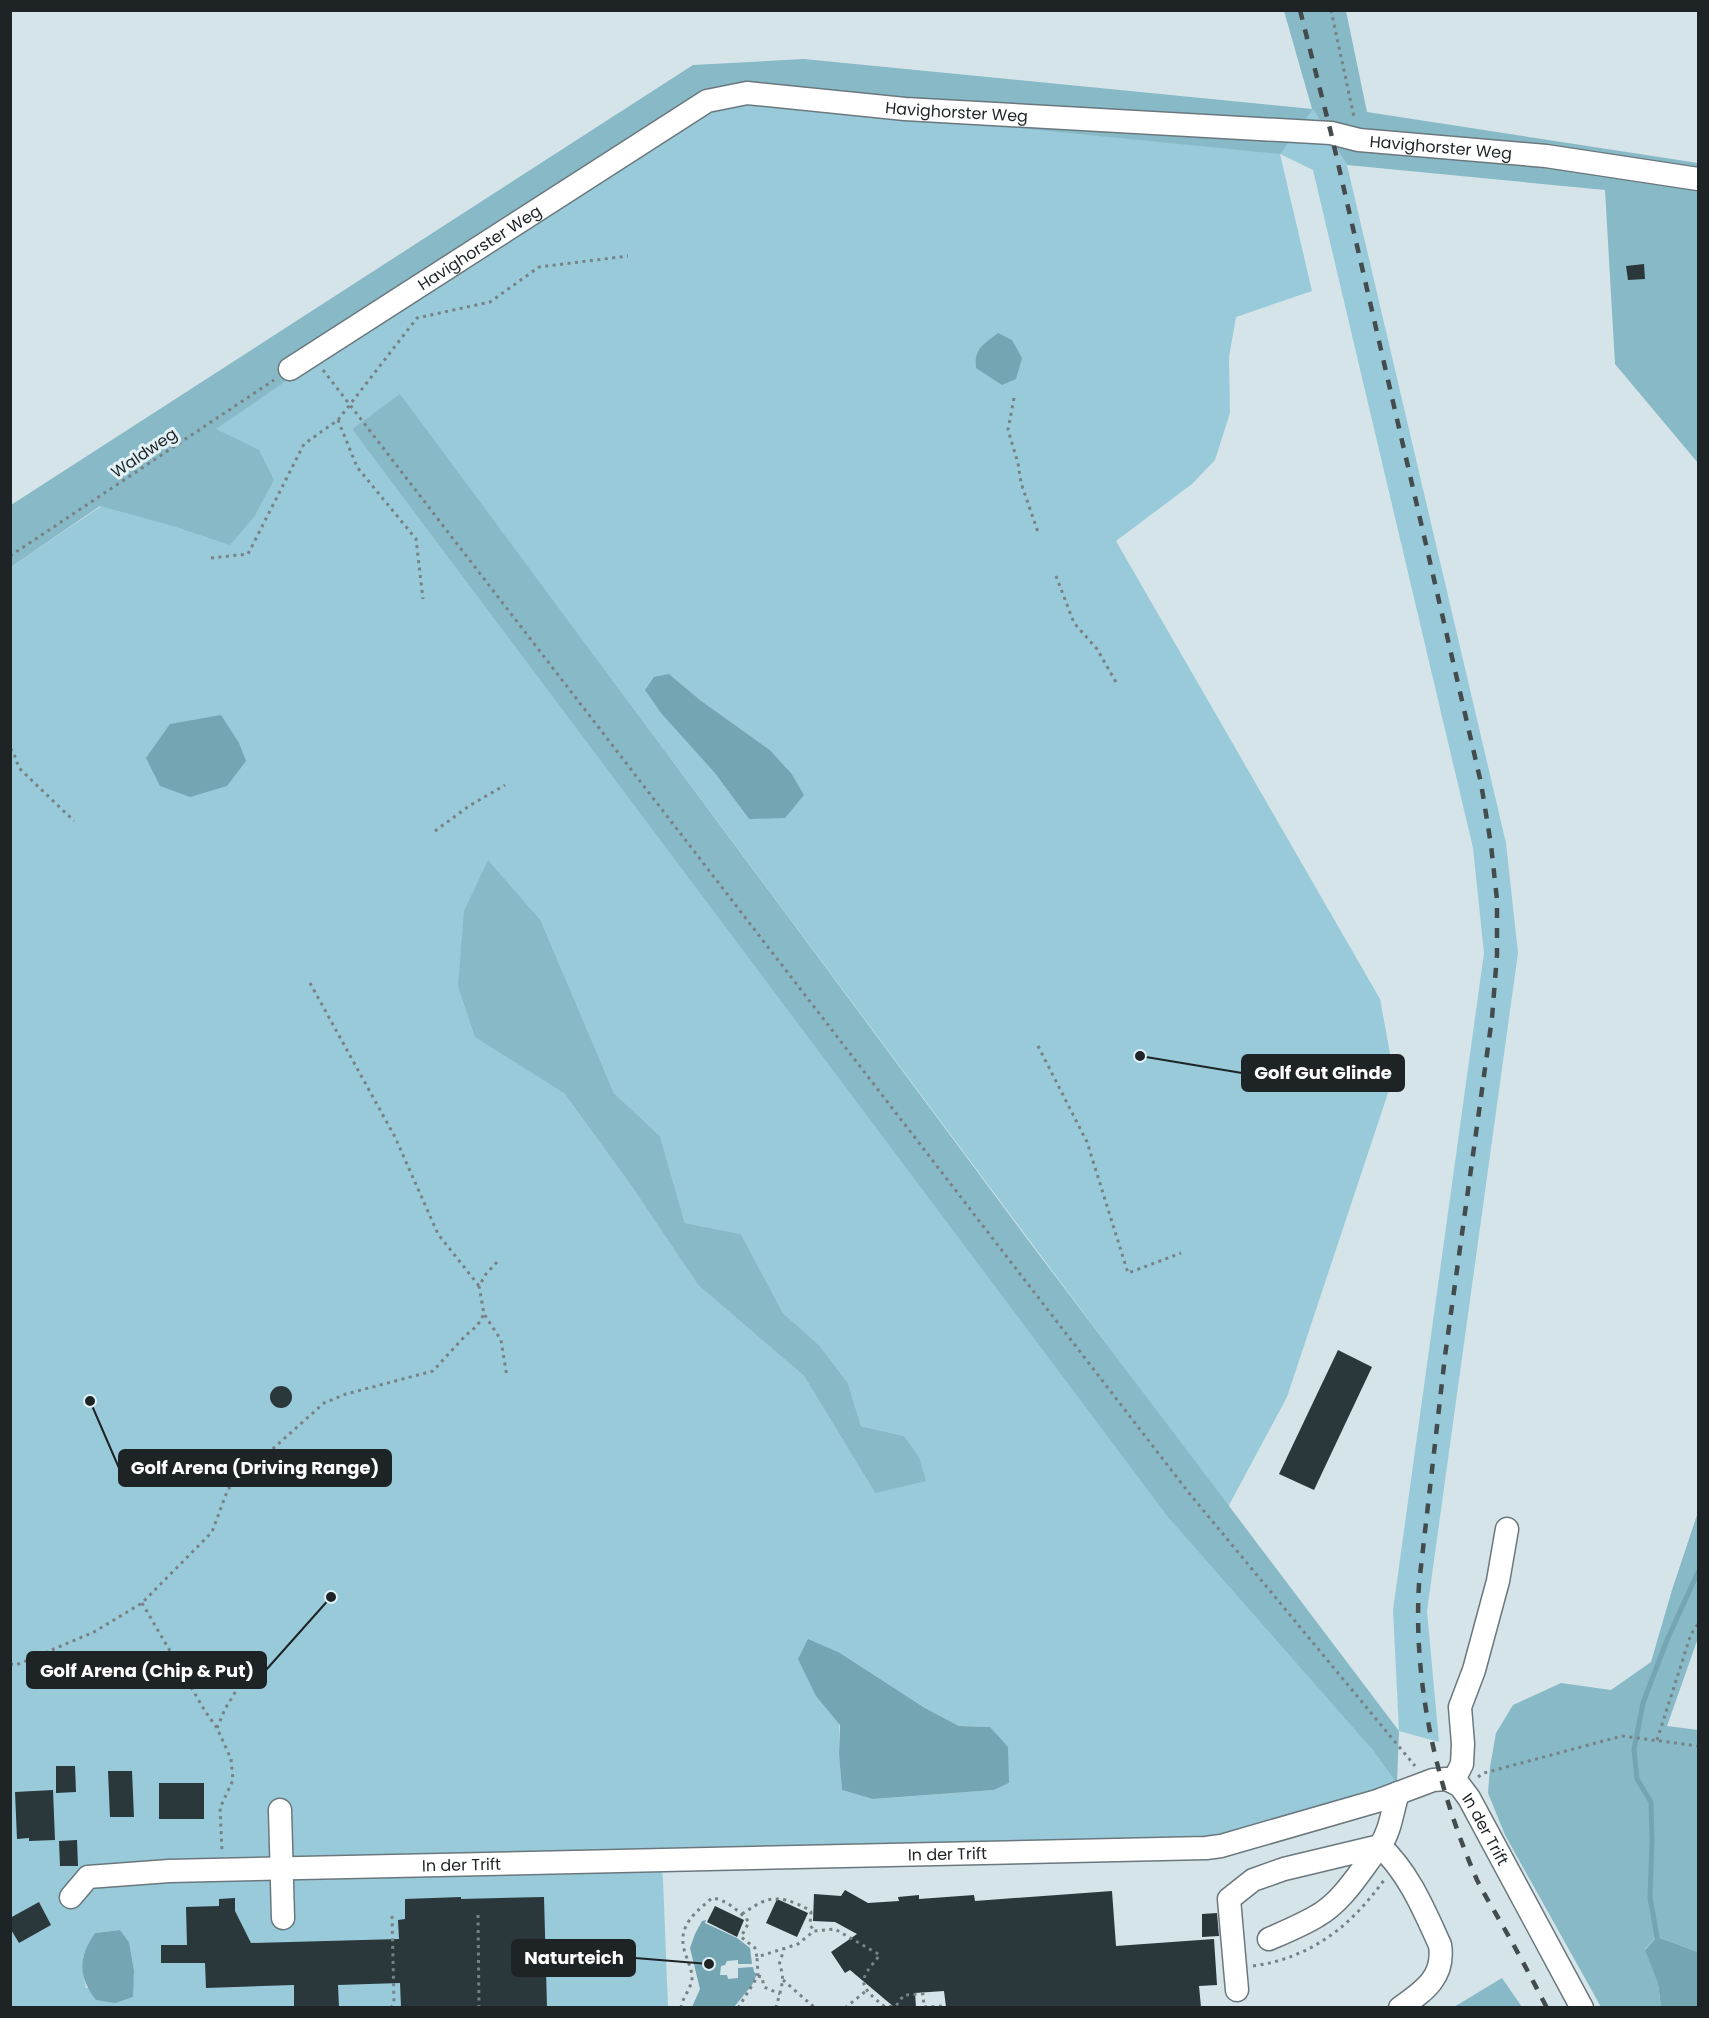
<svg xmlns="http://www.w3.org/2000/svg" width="1709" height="2018" viewBox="0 0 1709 2018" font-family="Poppins,sans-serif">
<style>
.green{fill:#99cad9;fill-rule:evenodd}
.forest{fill:#88b9c7}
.water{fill:#74a5b3}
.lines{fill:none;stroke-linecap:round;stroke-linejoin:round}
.stream{stroke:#74a5b3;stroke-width:5}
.building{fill:#2a373b}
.minor-casing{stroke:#6a787d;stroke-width:25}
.path{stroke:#788286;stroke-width:3;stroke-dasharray:3 4.5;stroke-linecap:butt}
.minor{stroke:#fff;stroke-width:22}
.rail{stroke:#434b4d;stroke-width:4.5;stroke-dasharray:10 10;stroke-linecap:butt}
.labels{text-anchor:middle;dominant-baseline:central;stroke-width:6;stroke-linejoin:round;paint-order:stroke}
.street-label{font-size:16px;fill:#1e2426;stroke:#e1f1f6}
.leader{fill:none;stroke:#1e2426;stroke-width:2}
.callout-dot{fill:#1e2426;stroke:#e1f1f6;stroke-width:2}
.callout{fill:#1e2426;stroke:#1e2426;stroke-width:2}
.callout-label{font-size:18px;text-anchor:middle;font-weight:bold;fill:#fff}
</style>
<rect width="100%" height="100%" fill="#d4e4e9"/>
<path class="green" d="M747,101L1313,109L1347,165L1506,843L1518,953L1427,1611L1439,1742L1399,1731L1393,1610L1484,953L1473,848L1313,170L1280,154L1312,291L1236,317L1229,357L1230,413L1215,460L1192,484L1116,541L1380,999L1394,1075L1287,1397L1228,1507L400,395L352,429L1372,1749L1397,1784L1235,1834L1204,1839L660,1849L663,1879L668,2007L11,2008V567L307,367L702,113ZM669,674L700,700L770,750L791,773L749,819L714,772ZM541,921L614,1093L660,1136L685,1223L741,1234L783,1313L819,1345L848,1383L861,1426L904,1436L875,1493L804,1376L698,1285L630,1184L564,1093ZM840,1653L925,1708L959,1726L990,1727L1009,1783L994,1790L874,1799L842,1790L839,1754ZM120,1930L129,1942L134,1970L133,1982L86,1988C81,1964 81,1953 95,1933Z"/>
<g class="forest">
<path d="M1284,11H1346L1367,112L1698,163V463L1615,364L1605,190L1347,165L1313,109L1280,154L747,101L702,113L307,367L216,429L259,450L274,480L254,517L230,545L173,526L100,506L11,567V505L693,65L804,59L1312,109Z"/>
<path d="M400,394L1034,1248L1399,1731L1397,1784L1372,1749L1168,1517L352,429Z"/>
<path d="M488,860L541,921L614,1093L660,1136L685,1223L741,1234L783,1313L819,1345L848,1383L861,1426L904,1436L919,1457L926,1481L875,1493L804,1376L698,1285L630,1184L564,1093L475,1037L458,986L464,911Z"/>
<path d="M1698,1512V1638L1667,1726L1698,1730V1952L1657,1937L1645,1949L1658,1984L1661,2007H1601L1505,1835L1488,1793L1490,1767L1496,1733L1513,1705L1561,1683L1611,1690L1651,1662L1672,1590Z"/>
<path d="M1502,1978L1522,2007H1454Z"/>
</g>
<g class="water">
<path d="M998,333L1012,340L1022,358L1016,379L1002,385L976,368C974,348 983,345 998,333Z"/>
<path d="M669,674L700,700L770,750L791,773L804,795L785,818L749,819L714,772L661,713L645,690L654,677Z"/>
<path d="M221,715L239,743L246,761L227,786L190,797L160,786L146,758L170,724Z"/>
<path d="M808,1639L840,1653L925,1708L959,1726L990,1727L1008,1747L1009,1783L994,1790L873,1799L842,1790L839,1754L840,1725L816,1696L798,1659Z"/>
<path d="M706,1920L705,1923L737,1938L750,1948L752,1964H738V1960L727,1961L725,1965L721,1966L720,1975H727L728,1979L738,1978V1968L753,1967L754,1972L757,1974L752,1985L734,2007H692L700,1989L690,1948L695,1934L702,1921Z"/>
<path d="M120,1930L129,1942L134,1970L133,1997L115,2003L96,2000C78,1977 78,1957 95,1933Z"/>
<path d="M1657,1937L1698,1952V2007H1661L1658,1984L1645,1950Z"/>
</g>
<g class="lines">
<path class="stream" d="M1657,1937L1650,1897L1652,1840L1651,1802L1637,1779L1634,1749L1643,1703L1667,1640L1698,1572"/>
</g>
<g class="building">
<path d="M1644,264L1645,279L1628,280L1626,266Z"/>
<path d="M1338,1350L1372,1367L1314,1490L1279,1474Z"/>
<circle cx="281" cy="1397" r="11"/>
<path d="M56,1766H75L76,1792L56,1793Z"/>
<path d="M108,1771H132L134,1817H110Z"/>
<rect x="159" y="1783" width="45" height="36"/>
<path d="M53,1790L55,1840L29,1841V1838L17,1839L15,1792Z"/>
<path d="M77,1840L78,1866H60L59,1841Z"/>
<path d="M845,1890L868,1903L899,1901L898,1897L919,1895V1899L974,1895L975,1901L1112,1891L1116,1946L1214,1939L1217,1985L1199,1986L1201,2007H946L944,1991L915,1993L916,2007H894L850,1970L845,1973L831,1952L857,1934L835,1922L813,1921L814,1894L841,1896Z"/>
<path d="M461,1897V1899L544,1897L547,2007H401L400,1983L338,1985L339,2007H294V1985L206,1988L205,1963H161V1945H187L186,1907L219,1906V1899L235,1898V1911L251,1943L399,1939L398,1920L405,1919V1899Z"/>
<path d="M777,1899L808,1913L797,1937L766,1923Z"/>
<path d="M39,1902L51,1925L19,1943L10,1928V1918Z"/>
<path d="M715,1906L744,1920L737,1937L707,1922Z"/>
<path d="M1217,1913L1219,1936L1202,1937V1914Z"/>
</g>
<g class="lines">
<g class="minor-casing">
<g id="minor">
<path id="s1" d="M290,369L707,101L747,93L905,109L1331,133L1359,140L1546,156L1698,179"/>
<path d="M1453,1782L1462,1764L1463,1744L1460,1707L1474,1670L1498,1581L1507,1529"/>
<path d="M280,1810L283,1918"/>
<path id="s2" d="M71,1897L88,1877L169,1871L1206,1848L1221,1846L1377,1801L1433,1780L1446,1779L1453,1782L1460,1786L1469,1798L1582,2008"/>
<path d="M1269,1939C1285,1932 1302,1925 1317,1916C1344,1901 1361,1869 1380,1846C1409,1873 1424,1910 1440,1945C1445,1977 1424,1991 1400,2008"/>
<path d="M1237,1990L1229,1899L1253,1880L1284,1869L1380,1846C1391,1830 1392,1811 1398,1793"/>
</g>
</g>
<g class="path">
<path d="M1331,10L1354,117"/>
<path d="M323,370L1189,1493L1415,1766"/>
<path d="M1014,398L1008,430L1018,463L1021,483L1039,535"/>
<path d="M338,420L357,467L416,539L423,599"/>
<path d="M10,556L274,380"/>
<path d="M211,558L248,554L304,444L338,420L417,318L490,302L539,267L628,256"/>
<path d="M1056,576L1074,623L1097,649L1117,684"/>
<path d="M10,749L13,751L19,768L74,821"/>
<path d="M435,831L469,806L505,785"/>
<path d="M310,983L395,1137L438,1234L479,1286"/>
<path d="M1038,1046L1087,1142L1128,1273L1181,1253"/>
<path d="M497,1262L486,1274L479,1286L484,1314L501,1340L507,1377"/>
<path d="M142,1603L205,1711L217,1728L231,1759L233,1780L220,1808L222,1851"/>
<path d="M10,1664L16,1665L94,1632L142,1603L212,1532L228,1489L315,1411L324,1403L346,1394L433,1371L465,1336L477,1326L484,1314"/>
<path d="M217,1728L225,1709L242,1681"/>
<path d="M1657,1740L1691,1634L1698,1624"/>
<path d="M1478,1777L1484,1773L1622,1736L1698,1746"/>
<path d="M742,1914C762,1901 771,1894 795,1903C801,1906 806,1907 811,1912L810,1925L814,1931"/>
<path d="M478,1915L479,2008"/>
<path d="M1253,1966C1311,1958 1351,1926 1384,1880"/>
<path d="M758,1976L762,1977L764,1987L780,1994"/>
<path d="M783,1980L815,2008"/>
<path d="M391,2008L394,2003L392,1915"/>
<path d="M681,2008C682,1997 693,1987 692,1976C691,1966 686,1958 684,1949C678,1925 696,1912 712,1898C727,1900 739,1911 749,1922L741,1937L755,1948L757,1957L798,1944L814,1931L835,1929L880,1955C857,1982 858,1985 885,2007L896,2006L904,1995L923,1994L924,2007L946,2006"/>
<path d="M738,2008L758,1976L757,1957"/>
<path d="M776,2008C779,1994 787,1977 779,1965L784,1949"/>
<path d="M845,2008L866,1991"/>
</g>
<use href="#minor" class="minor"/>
<path class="rail" d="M1300,10L1331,133L1481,783L1491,845L1497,900V955L1492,1018L1445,1356L1419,1584C1413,1685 1437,1788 1477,1880C1485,1896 1495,1912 1504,1928C1519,1954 1533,1981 1547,2008"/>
</g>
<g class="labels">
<g class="street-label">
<text stroke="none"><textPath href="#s1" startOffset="747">Havighorster Weg</textPath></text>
<text stroke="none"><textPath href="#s1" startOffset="1233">Havighorster Weg</textPath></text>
<text stroke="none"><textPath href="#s1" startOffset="225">Havighorster Weg</textPath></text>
<text transform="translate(144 453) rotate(-34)">Waldweg</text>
<text stroke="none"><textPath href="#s2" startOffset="1461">In der Trift</textPath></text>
<text stroke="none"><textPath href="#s2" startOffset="886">In der Trift</textPath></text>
<text stroke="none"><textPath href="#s2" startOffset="400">In der Trift</textPath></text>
</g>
</g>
<path class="leader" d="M1140 1056L1242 1073M90 1401L119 1468M331 1597L266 1670M709 1964L635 1958"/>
<g class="callout-dot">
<circle cx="1140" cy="1056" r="6"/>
<circle cx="90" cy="1401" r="6"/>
<circle cx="331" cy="1597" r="6"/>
<circle cx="709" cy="1964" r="6"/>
</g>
<g class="callout">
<rect x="1242" y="1055" width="162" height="36" rx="6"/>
<rect x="119" y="1450" width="272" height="36" rx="6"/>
<rect x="27" y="1652" width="239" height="36" rx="6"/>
<rect x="512" y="1940" width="123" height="36" rx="6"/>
</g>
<g class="callout-label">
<text x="1323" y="1079">Golf Gut Glinde</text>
<text x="255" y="1474">Golf Arena (Driving Range)</text>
<text x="147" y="1677">Golf Arena (Chip &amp; Put)</text>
<text x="574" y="1964">Naturteich</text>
</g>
<rect width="1709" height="2018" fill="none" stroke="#1e2426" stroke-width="24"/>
</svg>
